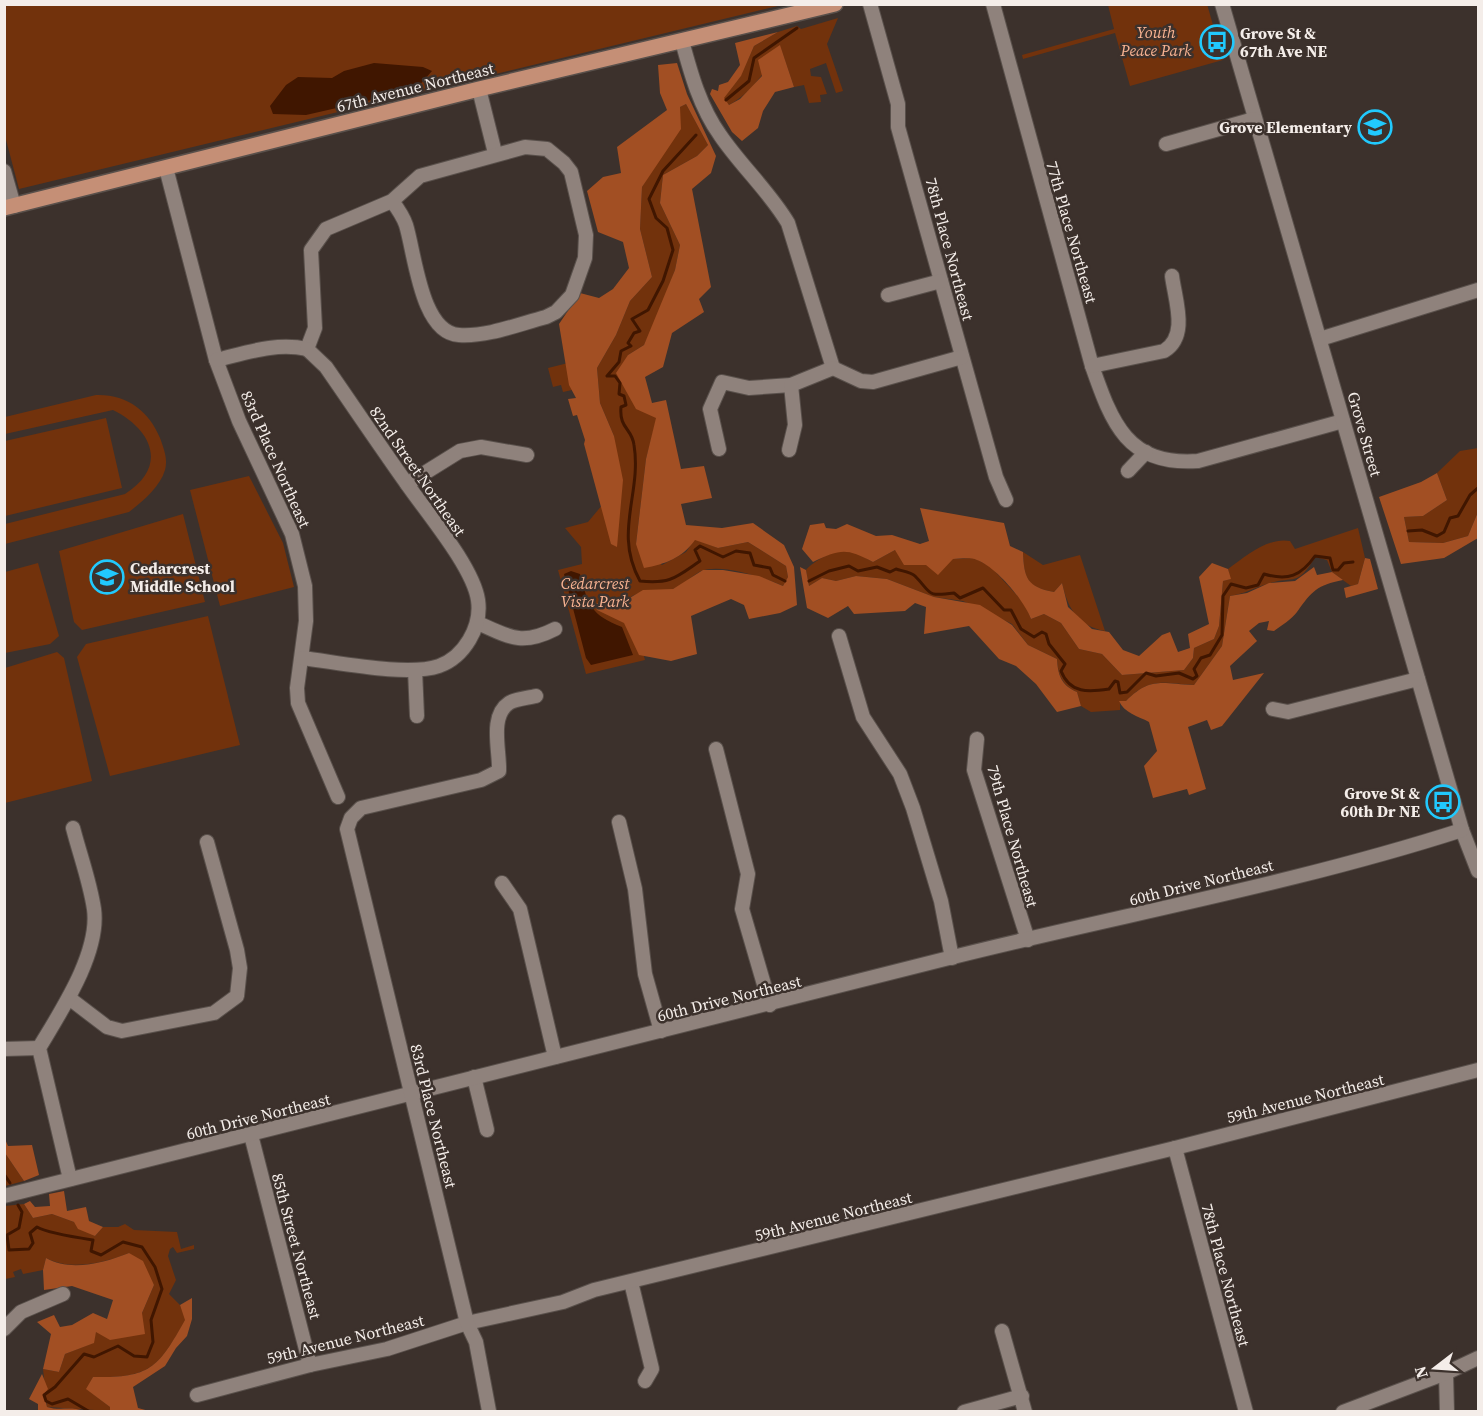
<svg xmlns="http://www.w3.org/2000/svg" width="1483" height="1416" viewBox="0 0 1483 1416" font-family="'Source Serif 4',serif">
<style>
.green{fill:#72320c}
.forest{fill:#a24f23}
.water{fill:#401600}
.lines{fill:none;stroke-linecap:round;stroke-linejoin:round}
.stream{stroke:#401600;stroke-width:3}
.minor-casing{stroke:#59504b;stroke-width:16}
.major-casing{stroke:#59504b;stroke-width:18}
.minor{stroke:#8f827c;stroke-width:14}
.major{stroke:#c58f76;stroke-width:15}
.labels{text-anchor:middle;dominant-baseline:central;stroke-width:5;stroke-linejoin:round;paint-order:stroke}
.park-label{font-size:16px;font-style:italic;fill:#f7b291;stroke:#3c312c}
.poi-label{font-size:16px;font-weight:bold;fill:#f4ede9;stroke:#3c312c;text-anchor:start}
.street-label{font-size:16px;fill:#f4ede9;stroke:#3c312c}
</style>
<rect width="100%" height="100%" fill="#3c312c"/>
<g class="green">
<path d="M1207,4L1223,60L1130,86L1115,33L1023,59L1022,55L1114,29L1108,5Z"/>
<path d="M4,5H782L19,189L5,136Z"/>
<path d="M838,18L827,44L843,91L836,93L826,63L810,69L811,76L821,77L827,94L820,95L821,102L809,103L804,85L794,87L780,46C767,69 753,92 729,105L723,98L740,77L754,46L778,32L797,26L801,29Z"/>
<path d="M686,104L708,145L697,156L663,175L660,203L680,245L675,270L655,323L644,345L628,355L657,417L646,459L636,544L662,565L686,552L695,539L718,548L748,542L786,566L788,577L783,586C764,578 722,563 701,571C692,576 683,585 673,589C655,595 651,585 629,598L645,660L586,674L558,570L582,564L581,547L565,528L588,522L603,504L617,546L614,436L600,403L597,368L616,335L630,301L652,277L640,229L642,187L658,160L680,107Z"/>
<path d="M568,363L572,390L563,392L561,385L553,387L548,368Z"/>
<path d="M96,395C127,394 149,411 160,438C164,449 168,459 165,470C160,487 142,502 129,512L5,544V524L125,494C168,467 153,430 113,410L5,434V417Z"/>
<path d="M106,418L122,488L5,516V441Z"/>
<path d="M1478,448V512L1468,536L1443,543L1409,542L1404,517L1423,516L1447,500L1437,473L1460,451Z"/>
<path d="M249,476L283,543L294,587L220,606L190,490Z"/>
<path d="M183,514L205,602L82,630L74,622L59,551Z"/>
<path d="M1358,528L1365,558L1358,584L1351,586L1332,572L1327,560L1315,557C1297,588 1294,575 1267,584C1254,588 1244,594 1230,596L1222,646L1194,685C1162,683 1150,677 1126,701H1120V710L1091,712L1081,706L1077,692C1062,685 1058,675 1057,659L1028,645L1012,624L963,601L934,597L887,579L856,576L836,581L822,578L809,586L806,570C815,560 836,548 851,551C858,552 867,559 873,562L895,550L953,559L974,558L991,567L1025,604L1031,619L1044,614L1061,623L1079,649L1102,654L1122,675L1184,670L1193,658L1194,648L1214,639L1219,626L1223,581L1230,579L1228,569C1246,556 1268,537 1290,541L1295,549Z"/>
<path d="M1023,552L1043,565L1080,555L1105,631C1078,626 1068,609 1062,583L1054,592C1027,587 1024,579 1023,552Z"/>
<path d="M38,563L59,636L50,644L5,653V572Z"/>
<path d="M208,616L240,745L110,776L77,657L86,644Z"/>
<path d="M57,652L64,658L92,781L5,803V668Z"/>
<path d="M5,1153L24,1181L5,1186Z"/>
<path d="M24,1204L33,1218L52,1214L74,1222L95,1236L103,1227H118L125,1224L134,1230L177,1232L181,1249L194,1245V1249L177,1253L173,1247L170,1249L168,1256L176,1280L169,1294L180,1305L186,1319C158,1368 151,1378 93,1377L87,1389L110,1407V1411L47,1407L43,1369L59,1372L65,1354L93,1343L96,1331L142,1313L154,1285L129,1253C104,1263 71,1271 46,1258L43,1270L23,1274L21,1269L13,1272L15,1277L5,1279V1206Z"/>
</g>
<g class="forest">
<path d="M778,32L754,46L741,76L724,98L729,105L740,99L762,76L758,60L780,45L794,87L775,92L763,111L758,128L742,141L732,132L710,94L712,89L718,91L719,85L728,82L740,65L735,43Z"/>
<path d="M677,63L687,94L716,156L711,173L692,189L711,287L699,299L704,312L672,333L663,367L645,377L652,403L666,400L681,469L704,466L712,498L681,504L686,525L722,528L753,523L784,545L794,567L797,605L780,613L749,619L744,605L731,599L691,616L697,654L671,661L639,655L624,623L597,610L593,603L618,605L643,590L673,589L703,570H723L759,576L783,586L788,577L786,566L748,542L718,548L695,540C682,558 666,564 644,568L636,544L646,459L656,418L636,409L616,373L628,355L644,345L675,270L680,245L660,203L663,175L697,156L708,145L686,104L680,107L681,129L642,187L640,229L652,277L630,301L616,335L597,368L600,403L614,436L623,480L617,547L611,544L584,444L585,440L577,415L573,416L568,399L576,398L569,385L559,324L580,293L599,298L613,289L629,268L623,242L598,232L587,191L603,177L621,173L617,147L667,110L660,93L658,65Z"/>
<path d="M1437,473L1447,500L1423,516L1404,517L1409,542L1443,543L1468,536L1478,512V538L1444,558L1401,564L1379,497L1421,482Z"/>
<path d="M920,508L1004,523L1010,546L1023,552C1024,578 1027,587 1054,592L1062,583L1068,607L1092,629L1109,632L1123,650L1139,656L1162,635L1170,632L1178,652L1190,648L1188,634L1209,624L1199,577L1212,563L1228,569L1231,579L1223,581L1219,626L1214,639L1194,648L1193,658L1184,670L1122,675L1102,654L1079,649L1061,623L1044,614L1031,619C1024,600 996,567 977,560C970,557 960,559 953,559L938,575L926,565H904L895,550L873,562C846,548 841,549 813,562L802,549L810,525L824,523L826,528L836,529L847,524L876,536L892,535L920,544L929,541Z"/>
<path d="M1365,558L1370,559L1378,589L1346,598L1344,588L1358,584Z"/>
<path d="M800,567L806,570L809,586L822,578L836,581L856,576L887,579L934,597L980,605L1012,625L1028,645L1057,659C1058,675 1061,685 1077,692L1081,706L1057,712L1036,684L1016,666L999,659L969,626L924,634L926,607L915,603L905,611L854,614L848,606L828,618L807,608Z"/>
<path d="M1314,567L1317,575L1332,572L1343,580C1317,585 1312,591 1297,612C1292,619 1282,625 1274,631L1267,630L1269,621L1259,623L1249,631L1257,641L1230,666L1233,680L1264,673L1222,726L1211,730L1207,720L1188,727L1206,789L1189,795L1187,789L1153,798L1144,766L1157,751L1149,722C1138,716 1124,713 1119,701H1126C1151,676 1162,684 1194,685L1222,646L1230,596L1247,593L1269,583L1295,581Z"/>
<path d="M5,1139L8,1146L32,1145L39,1175L24,1181L5,1153Z"/>
<path d="M64,1191L67,1211L86,1207L89,1221L103,1227L95,1236L78,1229L74,1222L52,1214L33,1218L24,1204L30,1201L35,1207L50,1206L49,1194Z"/>
<path d="M129,1253L143,1261L154,1285L142,1313L145,1334L110,1340L96,1332L94,1343L65,1354L59,1372L43,1369L51,1334L37,1322L54,1315L60,1327L72,1325L93,1313L107,1319L113,1300L72,1286L44,1290L43,1270L46,1258C70,1272 104,1263 129,1253Z"/>
<path d="M192,1298V1319L187,1336L176,1348L165,1366L133,1387L138,1408L149,1411H110V1407L86,1389L93,1377C151,1378 158,1368 185,1320L180,1305Z"/>
<path d="M42,1374L48,1389L44,1394L47,1407C59,1411 71,1406 84,1411H38V1404L29,1399Z"/>
</g>
<g class="water">
<path d="M374,63L423,67L432,71L416,89L402,93L306,115L273,114L270,106L286,85L298,77L332,78L344,71Z"/>
<path d="M571,571L580,574C588,605 591,615 622,627L633,655L591,665L586,658L564,574Z"/>
</g>
<g class="lines">
<g class="stream">
<path d="M726,100L749,81L754,58L797,28"/>
<path d="M696,135L663,171L649,199L656,218L667,228L673,250L663,281L648,310L632,319L640,331L634,333L628,343L631,346L621,351L619,362L607,376H615L620,383L619,394L624,396L626,405L621,407C619,429 632,428 634,445C642,494 613,532 640,581C671,584 675,578 700,561L695,550L700,546L723,557L736,551L750,553L754,565L770,568L773,575L785,581"/>
<path d="M1408,531L1422,530L1437,536L1444,532L1450,518L1458,516L1470,495L1478,488"/>
<path d="M809,581L829,571L849,566L858,571L877,567L890,572L896,569C902,571 911,572 915,576C932,593 925,597 954,593L960,598L983,588L1004,610H1011L1021,629L1034,637L1042,632L1046,634L1049,644L1065,664L1061,671C1070,694 1089,692 1109,689L1115,681L1118,682L1120,693L1127,692L1146,673L1156,676L1179,673L1193,679L1197,676L1194,669L1201,658L1210,655L1222,635L1223,596L1231,584L1246,588L1258,585L1264,574C1288,581 1301,576 1315,556L1330,558L1333,570H1338L1344,563L1353,562"/>
<path d="M4,1174L10,1183"/>
<path d="M18,1205L22,1212L19,1228L7,1235L9,1250L29,1249L33,1243L30,1233L37,1227C47,1233 80,1238 93,1240L91,1251L101,1255L123,1242L142,1247L155,1267L162,1289L151,1320L153,1342L147,1357L134,1356L118,1346L94,1357L84,1354L55,1387L44,1395L46,1401L52,1404L68,1399L90,1412"/>
</g>
<g class="minor-casing">
<g id="minor">
<path d="M870,4L898,104V127L996,477L1006,500"/>
<path d="M993,4L1092,366C1112,423 1127,466 1198,461L1343,421"/>
<path d="M1222,4L1462,830L1478,871"/>
<path d="M682,41C691,74 700,107 720,135C741,166 769,191 788,223L833,368"/>
<path d="M479,89L495,153"/>
<path d="M1166,144L1254,119"/>
<path d="M166,168L216,360L239,421L292,534L305,586L306,621L297,688L298,703L338,797"/>
<path d="M4,171L14,206"/>
<path d="M888,295L941,281"/>
<path d="M1320,339L1478,290"/>
<path d="M307,349L315,328L311,250L326,229L392,201L420,176L525,147L547,149L564,163L571,172L586,235L585,258L572,295L556,312L546,317C519,324 487,337 459,335C421,333 415,254 406,225C403,216 398,209 392,201"/>
<path d="M216,360C246,353 276,342 307,349"/>
<path d="M1092,366L1164,351C1189,336 1175,300 1172,276"/>
<path d="M719,449L710,409L722,382L749,388L791,385L833,368L861,381L873,382L962,357"/>
<path d="M789,450L795,425L791,385"/>
<path d="M1128,471L1146,452"/>
<path d="M407,484L460,451L481,447L527,455"/>
<path d="M478,623C509,637 522,646 555,629"/>
<path d="M839,636L863,717L900,774L913,808L941,901L952,958"/>
<path d="M302,658C337,662 407,677 439,666C464,657 482,627 478,600C473,567 427,513 407,484C380,446 353,406 326,367L307,349"/>
<path d="M415,670L417,716"/>
<path d="M1273,709L1288,712L1418,679"/>
<path d="M977,739L974,770L1028,940"/>
<path d="M716,749L748,874L742,909L770,1005"/>
<path d="M619,822L635,889L645,974L661,1031"/>
<path d="M502,883L520,909L555,1057"/>
<path d="M69,998L107,1027L122,1031L214,1013L237,996L240,968L237,950L207,842"/>
<path d="M4,1049L39,1048"/>
<path d="M474,1077L487,1130"/>
<path d="M251,1135L310,1365"/>
<path d="M1175,1148L1246,1412"/>
<path d="M70,1179L39,1048C61,1011 100,953 94,909C90,882 80,855 73,828"/>
<path d="M4,1196C320,1117 635,1039 949,958C1120,915 1294,884 1462,830"/>
<path d="M631,1282L652,1369L645,1381"/>
<path d="M4,1329L21,1312L63,1294"/>
<path d="M1002,1331L1025,1412"/>
<path d="M1446,1373L1447,1412"/>
<path d="M197,1395L310,1365L387,1349L467,1323L563,1302L594,1290L1175,1148L1478,1070"/>
<path d="M489,1411L476,1342L467,1323L347,829L351,818L361,808L481,780L499,771C500,751 489,716 509,703C515,699 528,698 536,696"/>
<path d="M964,1412L1022,1396"/>
<path d="M1343,1412L1446,1373L1478,1358"/>
</g>
</g>
<g class="major-casing">
<path id="major" d="M4,208L479,89L835,4"/>
</g>
<use href="#minor" class="minor"/>
<use href="#major" class="major"/>
</g>
<defs>
<g id="bus-ring" transform="scale(1.725)"><circle r="9.5" fill="#3c312c" stroke="#21c9fd" stroke-width="1.5"/><path d="M-5-6H5V4H4V6H2V4H-2V6H-4V4H-5ZM-3.5-4V0h7V-4ZM-3.5 1.2v1.5H-2V1.2ZM2 1.2v1.5H3.5V1.2Z" fill="#21c9fd"/></g>
<g id="school-ring" transform="scale(1.725)"><circle r="9.5" fill="#3c312c" stroke="#21c9fd" stroke-width="1.5"/><path d="M0-5L7-2L0 1L-7-2ZM-4 1L0 2.5L4 1V4Q0 6-4 4Z" fill="#21c9fd"/></g>
</defs>
<g fill-rule="evenodd">
<use href="#bus-ring" x="1217" y="42"/>
<use href="#school-ring" x="1375" y="127"/>
<use href="#school-ring" x="107" y="577"/>
<use href="#bus-ring" x="1443" y="802"/>
</g>
<g class="labels">
<g class="park-label">
<text x="1156" y="32">Youth<tspan x="1156" dy="18">Peace Park</tspan></text>
<text x="595" y="583">Cedarcrest<tspan x="595" dy="18">Vista Park</tspan></text>
</g>
<g class="poi-label">
<text x="1240" y="33">Grove St &amp;<tspan x="1240" dy="18">67th Ave NE</tspan></text>
<text x="1352" y="127" text-anchor="end">Grove Elementary</text>
<text x="130" y="568">Cedarcrest<tspan x="130" dy="18">Middle School</tspan></text>
<text x="1420" y="793" text-anchor="end">Grove St &amp;<tspan x="1420" dy="18">60th Dr NE</tspan></text>
</g>
<g class="street-label">
<text transform="translate(415 87) rotate(-14)">67th Avenue Northeast</text>
<text transform="translate(1072 232) rotate(74)">77th Place Northeast</text>
<text transform="translate(950 249) rotate(75)">78th Place Northeast</text>
<text transform="translate(1365 434) rotate(74)">Grove Street</text>
<text transform="translate(276 459) rotate(66)">83rd Place Northeast</text>
<text transform="translate(418 471) rotate(55)">82nd Street Northeast</text>
<text transform="translate(1013 836) rotate(74)">79th Place Northeast</text>
<text transform="translate(1201 882) rotate(-14)">60th Drive Northeast</text>
<text transform="translate(729 998) rotate(-14)">60th Drive Northeast</text>
<text transform="translate(1305 1098) rotate(-14)">59th Avenue Northeast</text>
<text transform="translate(258 1116) rotate(-14)">60th Drive Northeast</text>
<text transform="translate(434 1116) rotate(76)">83rd Place Northeast</text>
<text transform="translate(833 1216) rotate(-14)">59th Avenue Northeast</text>
<text transform="translate(297 1246) rotate(75)">85th Street Northeast</text>
<text transform="translate(1226 1275) rotate(75)">78th Place Northeast</text>
<text transform="translate(345 1339) rotate(-14)">59th Avenue Northeast</text>
</g>
</g>
<rect width="1483" height="1416" fill="none" stroke="#f4ede9" stroke-width="12"/>
<g transform="translate(1435 1368) rotate(253)" stroke="#3c312c" stroke-width="4.5" paint-order="stroke">
<path d="M0-4.5L10 22L0 15L-10 22Z" fill="#f4ede9"/>
<text y="-9" font-size="16" font-weight="bold" text-anchor="middle" fill="#f4ede9">N</text>
</g>
</svg>
